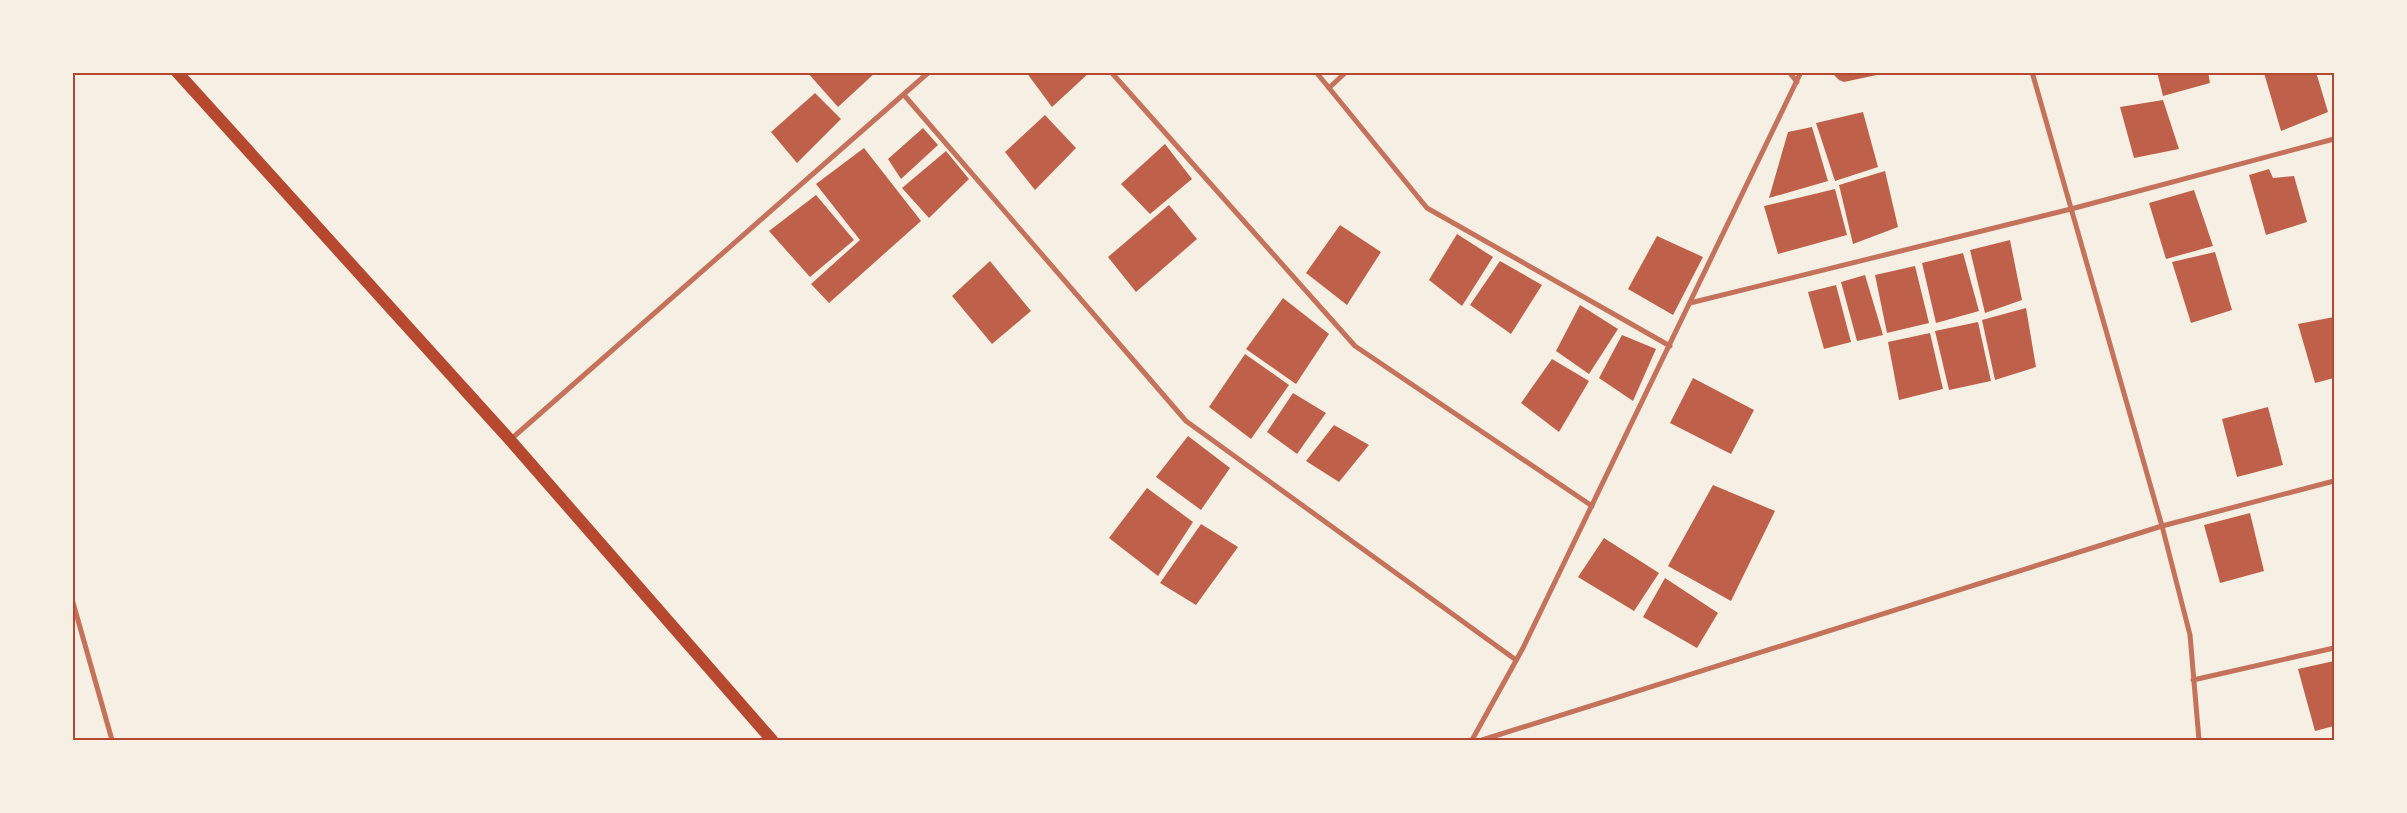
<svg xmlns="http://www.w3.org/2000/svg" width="2407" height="813" viewBox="0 0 2407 813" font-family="'Work Sans',sans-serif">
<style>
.building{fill:#bf614a}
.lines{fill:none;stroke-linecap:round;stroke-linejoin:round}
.minor{stroke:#c5725c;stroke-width:5}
.primary{stroke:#b5482f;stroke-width:12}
.neatline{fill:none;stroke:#b5482f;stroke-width:2}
</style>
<rect width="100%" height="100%" fill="#f6efe4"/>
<g class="building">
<path d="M807,72H876L838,107Z"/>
<path d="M1026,72H1090L1052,107Z"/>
<path d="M1831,72H1886V73L1844,82L1839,80Z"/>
<path d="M2157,72H2208L2210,83L2163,96Z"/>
<path d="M2267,72H2316L2328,112L2281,131L2264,73Z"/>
<path d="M815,93L841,119L797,163L771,132Z"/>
<path d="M2163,100L2179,149L2134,158L2120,107Z"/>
<path d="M1863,112L1878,167L1835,181L1816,123Z"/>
<path d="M1045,115L1076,148L1035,190L1005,152Z"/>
<path d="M1812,127L1828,181L1769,198L1788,132Z"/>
<path d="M923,128L938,145L901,179L888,159Z"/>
<path d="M1165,144L1192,179L1150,214L1121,184Z"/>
<path d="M864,148L921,221L829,303L811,284L860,240L816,184Z"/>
<path d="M946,151L969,179L929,218L902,188Z"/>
<path d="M2269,169L2273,178L2294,176L2307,222L2266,235L2249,175Z"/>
<path d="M1885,171L1898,227L1853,244L1839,185Z"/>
<path d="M1835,189L1847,235L1778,254L1764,206Z"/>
<path d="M2194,190L2213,246L2166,259L2149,203Z"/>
<path d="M816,195L854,240L810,277L769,231Z"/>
<path d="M1169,205L1197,239L1136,292L1108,257Z"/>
<path d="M1340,225L1381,252L1347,305L1306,273Z"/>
<path d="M1457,234L1493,257L1462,306L1429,280Z"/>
<path d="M1657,236L1703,257L1673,315L1628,289Z"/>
<path d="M2010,240L2022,300L1985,313L1970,250Z"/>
<path d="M2215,252L2232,310L2191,323L2172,262Z"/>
<path d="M1963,253L1979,311L1936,323L1922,263Z"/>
<path d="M990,261L1031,311L992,344L952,296Z"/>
<path d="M1500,261L1542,285L1511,334L1470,305Z"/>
<path d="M1915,266L1929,323L1887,333L1875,275Z"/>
<path d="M1865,275L1883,335L1857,341L1841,282Z"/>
<path d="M1836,285L1851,342L1824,349L1808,292Z"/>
<path d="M1283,298L1329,334L1296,384L1246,349Z"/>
<path d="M1580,305L1618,329L1589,374L1556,351Z"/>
<path d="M2026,308L2036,367L1995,380L1982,320Z"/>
<path d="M2334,317V378L2315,383L2298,324Z"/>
<path d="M1978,322L1991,381L1949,390L1935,331Z"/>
<path d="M1930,333L1943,389L1899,400L1888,342Z"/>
<path d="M1622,335L1656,349L1633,401L1599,378Z"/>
<path d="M1245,354L1289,385L1251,439L1209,407Z"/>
<path d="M1552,359L1589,381L1559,432L1521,403Z"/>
<path d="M1693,378L1754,410L1731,454L1670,423Z"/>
<path d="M1293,393L1326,413L1297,454L1267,432Z"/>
<path d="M2268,407L2283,465L2237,477L2222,419Z"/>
<path d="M1334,425L1369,445L1339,482L1306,461Z"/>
<path d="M1188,436L1230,468L1201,510L1156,477Z"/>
<path d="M1713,485L1775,511L1731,601L1668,566Z"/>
<path d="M1147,488L1193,522L1158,576L1109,538Z"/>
<path d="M2250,513L2264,571L2220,583L2204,525Z"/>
<path d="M1201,524L1238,547L1196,605L1160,583Z"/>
<path d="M1604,538L1659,573L1634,611L1578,577Z"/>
<path d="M1665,578L1718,613L1697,648L1643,617Z"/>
<path d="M2334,661V726L2315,731L2298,669Z"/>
</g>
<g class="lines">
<g class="minor">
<path d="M1111,72L1355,346L1592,506"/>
<path d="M1316,72L1427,208L1670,346"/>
<path d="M1789,72L1797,82"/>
<path d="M2032,72L2162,526L2334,481"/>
<path d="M1329,88L1346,72"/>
<path d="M904,95L1186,421L1516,660"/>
<path d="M1690,303L2071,209L2334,139"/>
<path d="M510,440L929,72"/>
<path d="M72,599L112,740"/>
<path d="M2193,680L2334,648"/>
<path d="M1472,740L1523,648L1801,72"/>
<path d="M1482,740L2162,526L2190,635L2199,740"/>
</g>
<path class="primary" d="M177,72L510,440L772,740"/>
</g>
<rect width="2407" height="813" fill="none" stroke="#f6efe4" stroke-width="148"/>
<rect x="74" y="74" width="2259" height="665" class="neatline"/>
</svg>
